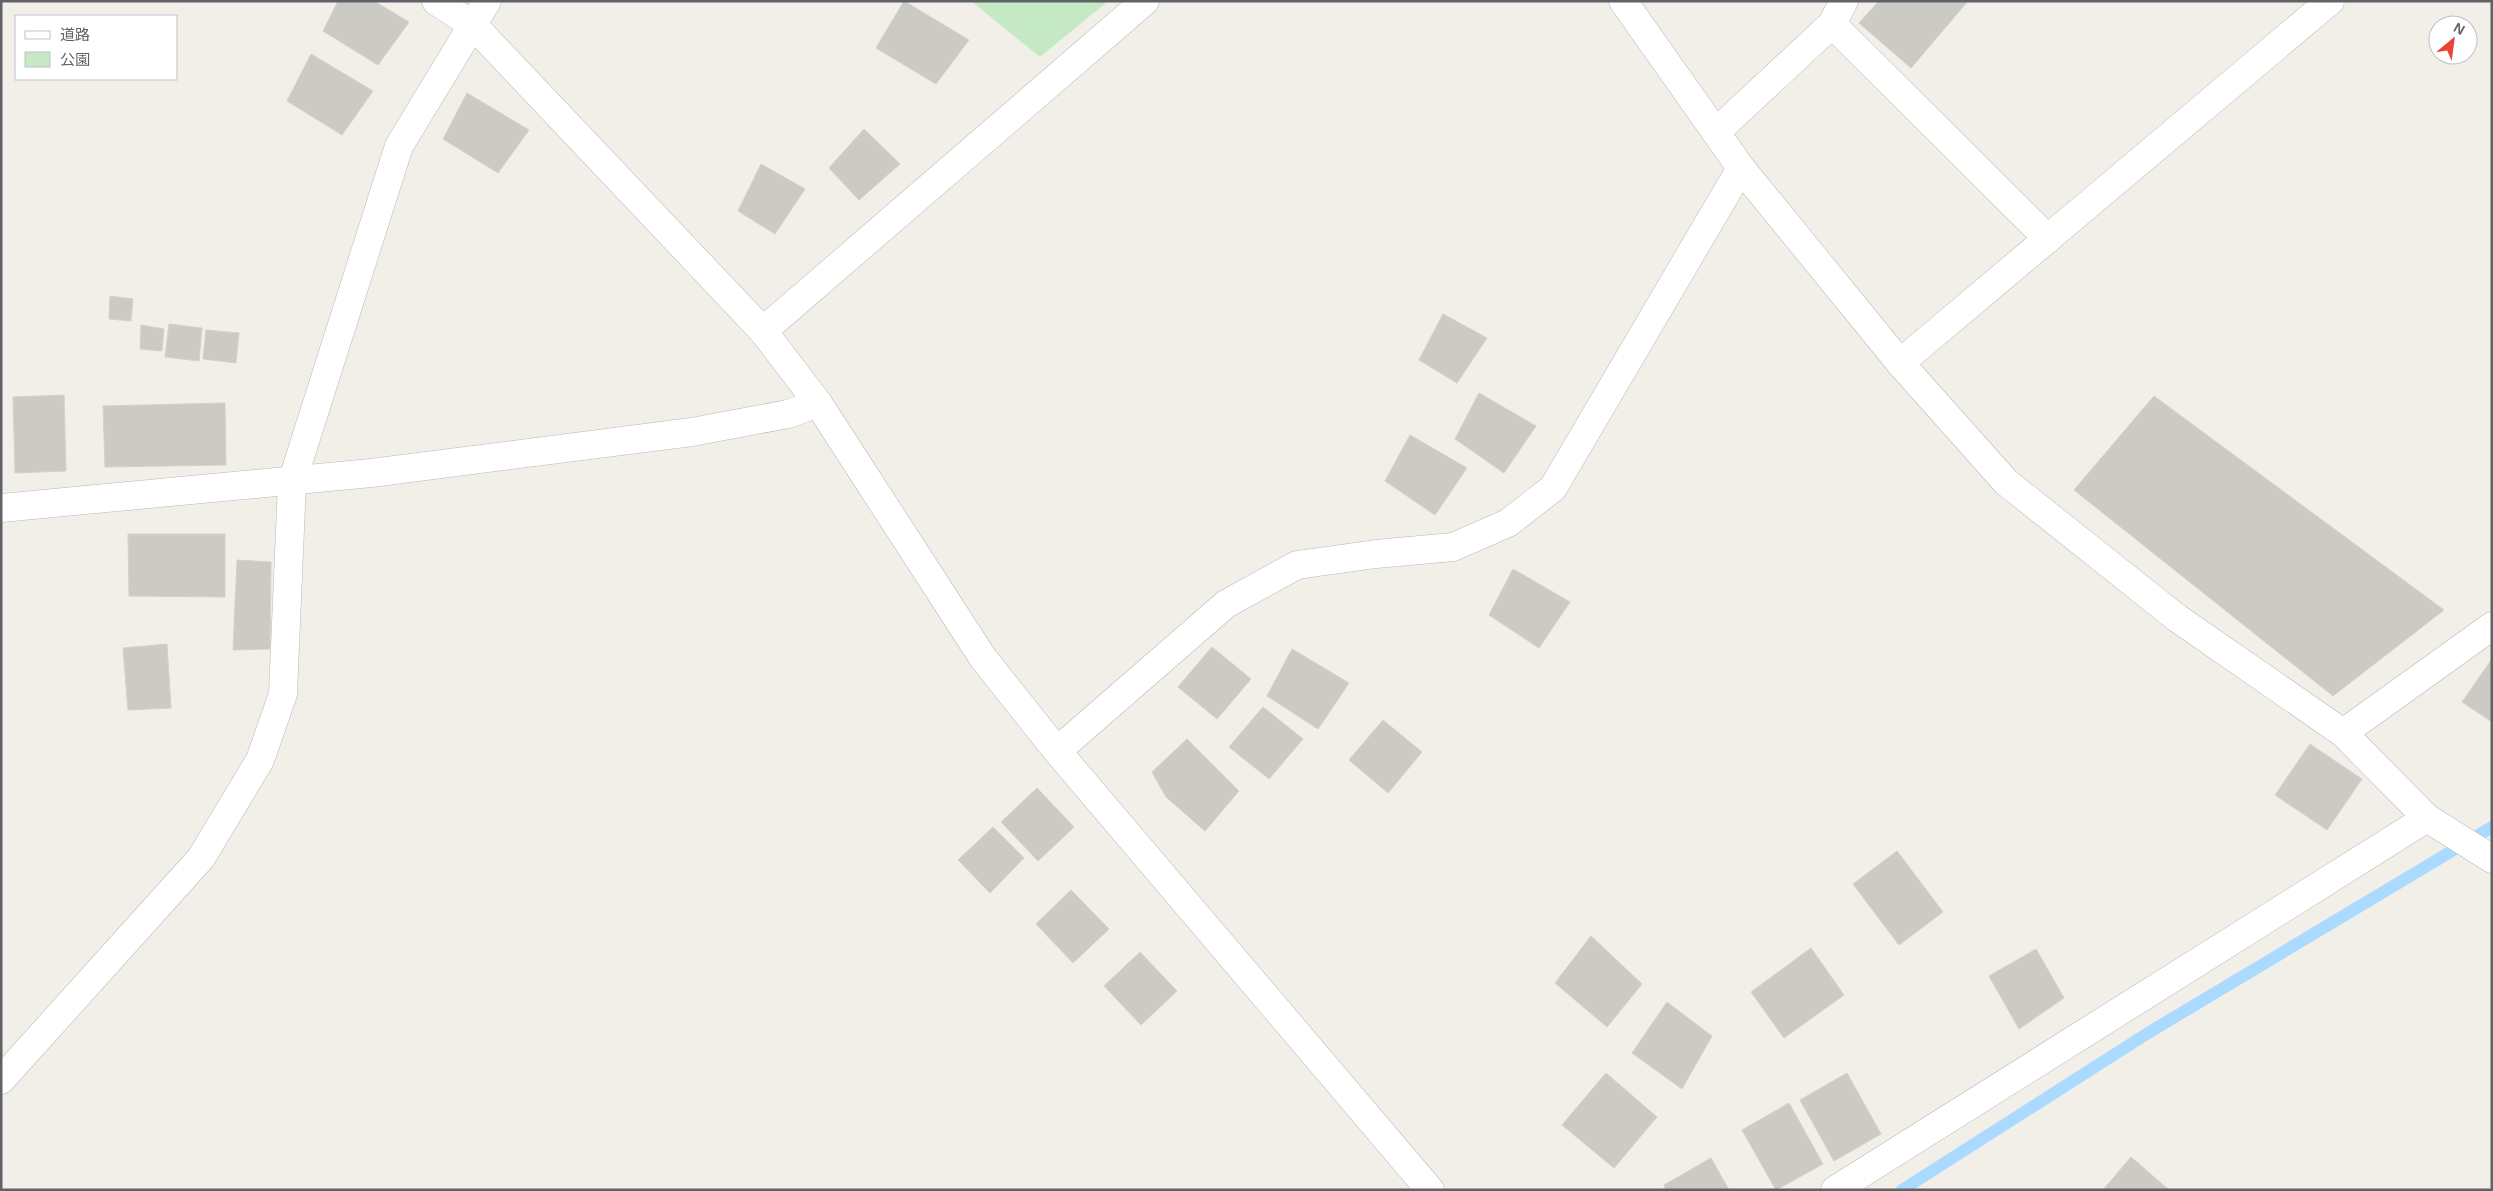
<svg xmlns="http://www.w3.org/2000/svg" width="2493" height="1191" viewBox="0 0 2493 1191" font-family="Helvetica,'Noto Sans JP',sans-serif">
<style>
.green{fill:#c5e8c5}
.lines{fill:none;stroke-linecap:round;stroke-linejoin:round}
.stream{stroke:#aadaff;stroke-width:12}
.building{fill:#cccac5;stroke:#d6d1c6}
.street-casing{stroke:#b5b8bc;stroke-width:29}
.street{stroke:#fff;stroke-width:28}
</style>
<rect width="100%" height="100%" fill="#f1efe8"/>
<path class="green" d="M971,1H1108L1040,57Z"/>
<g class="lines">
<path class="stream" d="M1902,1190L2148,1033L2492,827"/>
</g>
<g class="building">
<path d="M338,1H374L409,22L378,65L323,31Z"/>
<path d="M904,1L969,40L936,84L876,48Z"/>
<path d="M1879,1H1968L1911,68L1859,23Z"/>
<path d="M311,54L373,91L342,135L287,101Z"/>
<path d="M467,93L529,130L498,173L443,139Z"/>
<path d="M864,129L900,164L859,200L829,168Z"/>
<path d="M761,164L805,189L775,234L738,211Z"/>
<path d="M110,296L133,299L131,321L109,319Z"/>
<path d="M1443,314L1487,338L1457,383L1419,360Z"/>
<path d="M169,324L202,328L199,361L165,357Z"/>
<path d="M141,325L164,329L162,351L140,349Z"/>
<path d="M206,330L239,333L236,363L203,359Z"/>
<path d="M1479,393L1536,426L1504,473L1455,439Z"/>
<path d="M64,395L66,471L15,473L13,397Z"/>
<path d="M2154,396L2444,610L2333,696L2074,490Z"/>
<path d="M225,403L226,465L105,467L103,406Z"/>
<path d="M1410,435L1467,468L1435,515L1385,481Z"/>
<path d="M128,534H225V597L129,596Z"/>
<path d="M237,560L271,562L270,649L233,650Z"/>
<path d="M1513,569L1570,602L1539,648L1489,615Z"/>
<path d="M167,644L171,708L128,710L123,648Z"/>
<path d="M1212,647L1251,679L1217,719L1178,687Z"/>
<path d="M1292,649L1349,683L1318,729L1267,696Z"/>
<path d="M2492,659V722L2462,702Z"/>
<path d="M1263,707L1303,739L1269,779L1229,747Z"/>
<path d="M1383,720L1422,752L1388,793L1349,760Z"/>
<path d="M1187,739L1239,791L1205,831L1166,797L1152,772Z"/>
<path d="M2310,744L2362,779L2327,830L2275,795Z"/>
<path d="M1037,788L1074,827L1038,861L1001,822Z"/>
<path d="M993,827L1024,858L990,893L958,860Z"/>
<path d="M1897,851L1943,912L1899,945L1853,884Z"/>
<path d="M1071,890L1109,929L1073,963L1036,924Z"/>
<path d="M1591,936L1642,984L1607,1027L1555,983Z"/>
<path d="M1811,948L1844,995L1784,1038L1751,992Z"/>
<path d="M2036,949L2064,998L2019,1029L1989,976Z"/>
<path d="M1140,952L1177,991L1141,1025L1104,986Z"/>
<path d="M1667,1002L1712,1036L1682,1089L1632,1053Z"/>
<path d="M1606,1073L1657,1117L1614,1168L1562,1125Z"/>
<path d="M1847,1073L1881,1134L1834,1161L1800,1100Z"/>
<path d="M1789,1103L1823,1164L1776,1190L1742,1130Z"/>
<path d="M2131,1157L2169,1190H2103Z"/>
<path d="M1711,1158L1729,1190H1666L1664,1185Z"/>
</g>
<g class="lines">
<g class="street-casing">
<g id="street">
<path d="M436,1L474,26L763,331L818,403L983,658L1057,751L1430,1190"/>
<path d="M1623,1L1741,168L1900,363L2006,482L2177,618L2343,733L2427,818L2492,859"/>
<path d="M1832,24L2048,239"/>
<path d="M1716,132L1832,24L1844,1"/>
<path d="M763,331L1145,1"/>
<path d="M1900,363L2330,1"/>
<path d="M1,508L371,473L692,432L788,414L818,403"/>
<path d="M2343,733L2492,626"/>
<path d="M1057,751L1226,604L1297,565L1376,554L1453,547L1508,523L1553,488L1741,168"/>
<path d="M1,1080L201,858L260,760L283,694L292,482L399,146L487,1"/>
<path d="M1835,1190L2427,818"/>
</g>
</g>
<use href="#street" class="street"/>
</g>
<rect width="2493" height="1191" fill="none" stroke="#5f6368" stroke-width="5"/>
<rect x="15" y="15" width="162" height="65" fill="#ffffff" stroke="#bfc1c3"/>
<rect x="25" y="31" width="25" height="8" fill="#ffffff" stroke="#bfc1c3"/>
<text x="60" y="40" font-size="15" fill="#5f6368">道路</text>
<rect x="25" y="52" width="25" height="15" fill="#c5e8c5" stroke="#bfc1c3"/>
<text x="60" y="65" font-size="15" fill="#5f6368">公園</text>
<g transform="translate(2453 40) rotate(29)"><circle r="24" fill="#ffffff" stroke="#bfc1c3"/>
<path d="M0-4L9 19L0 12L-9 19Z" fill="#ea4335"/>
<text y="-8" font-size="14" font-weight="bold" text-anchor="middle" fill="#5f6368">N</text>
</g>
</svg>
